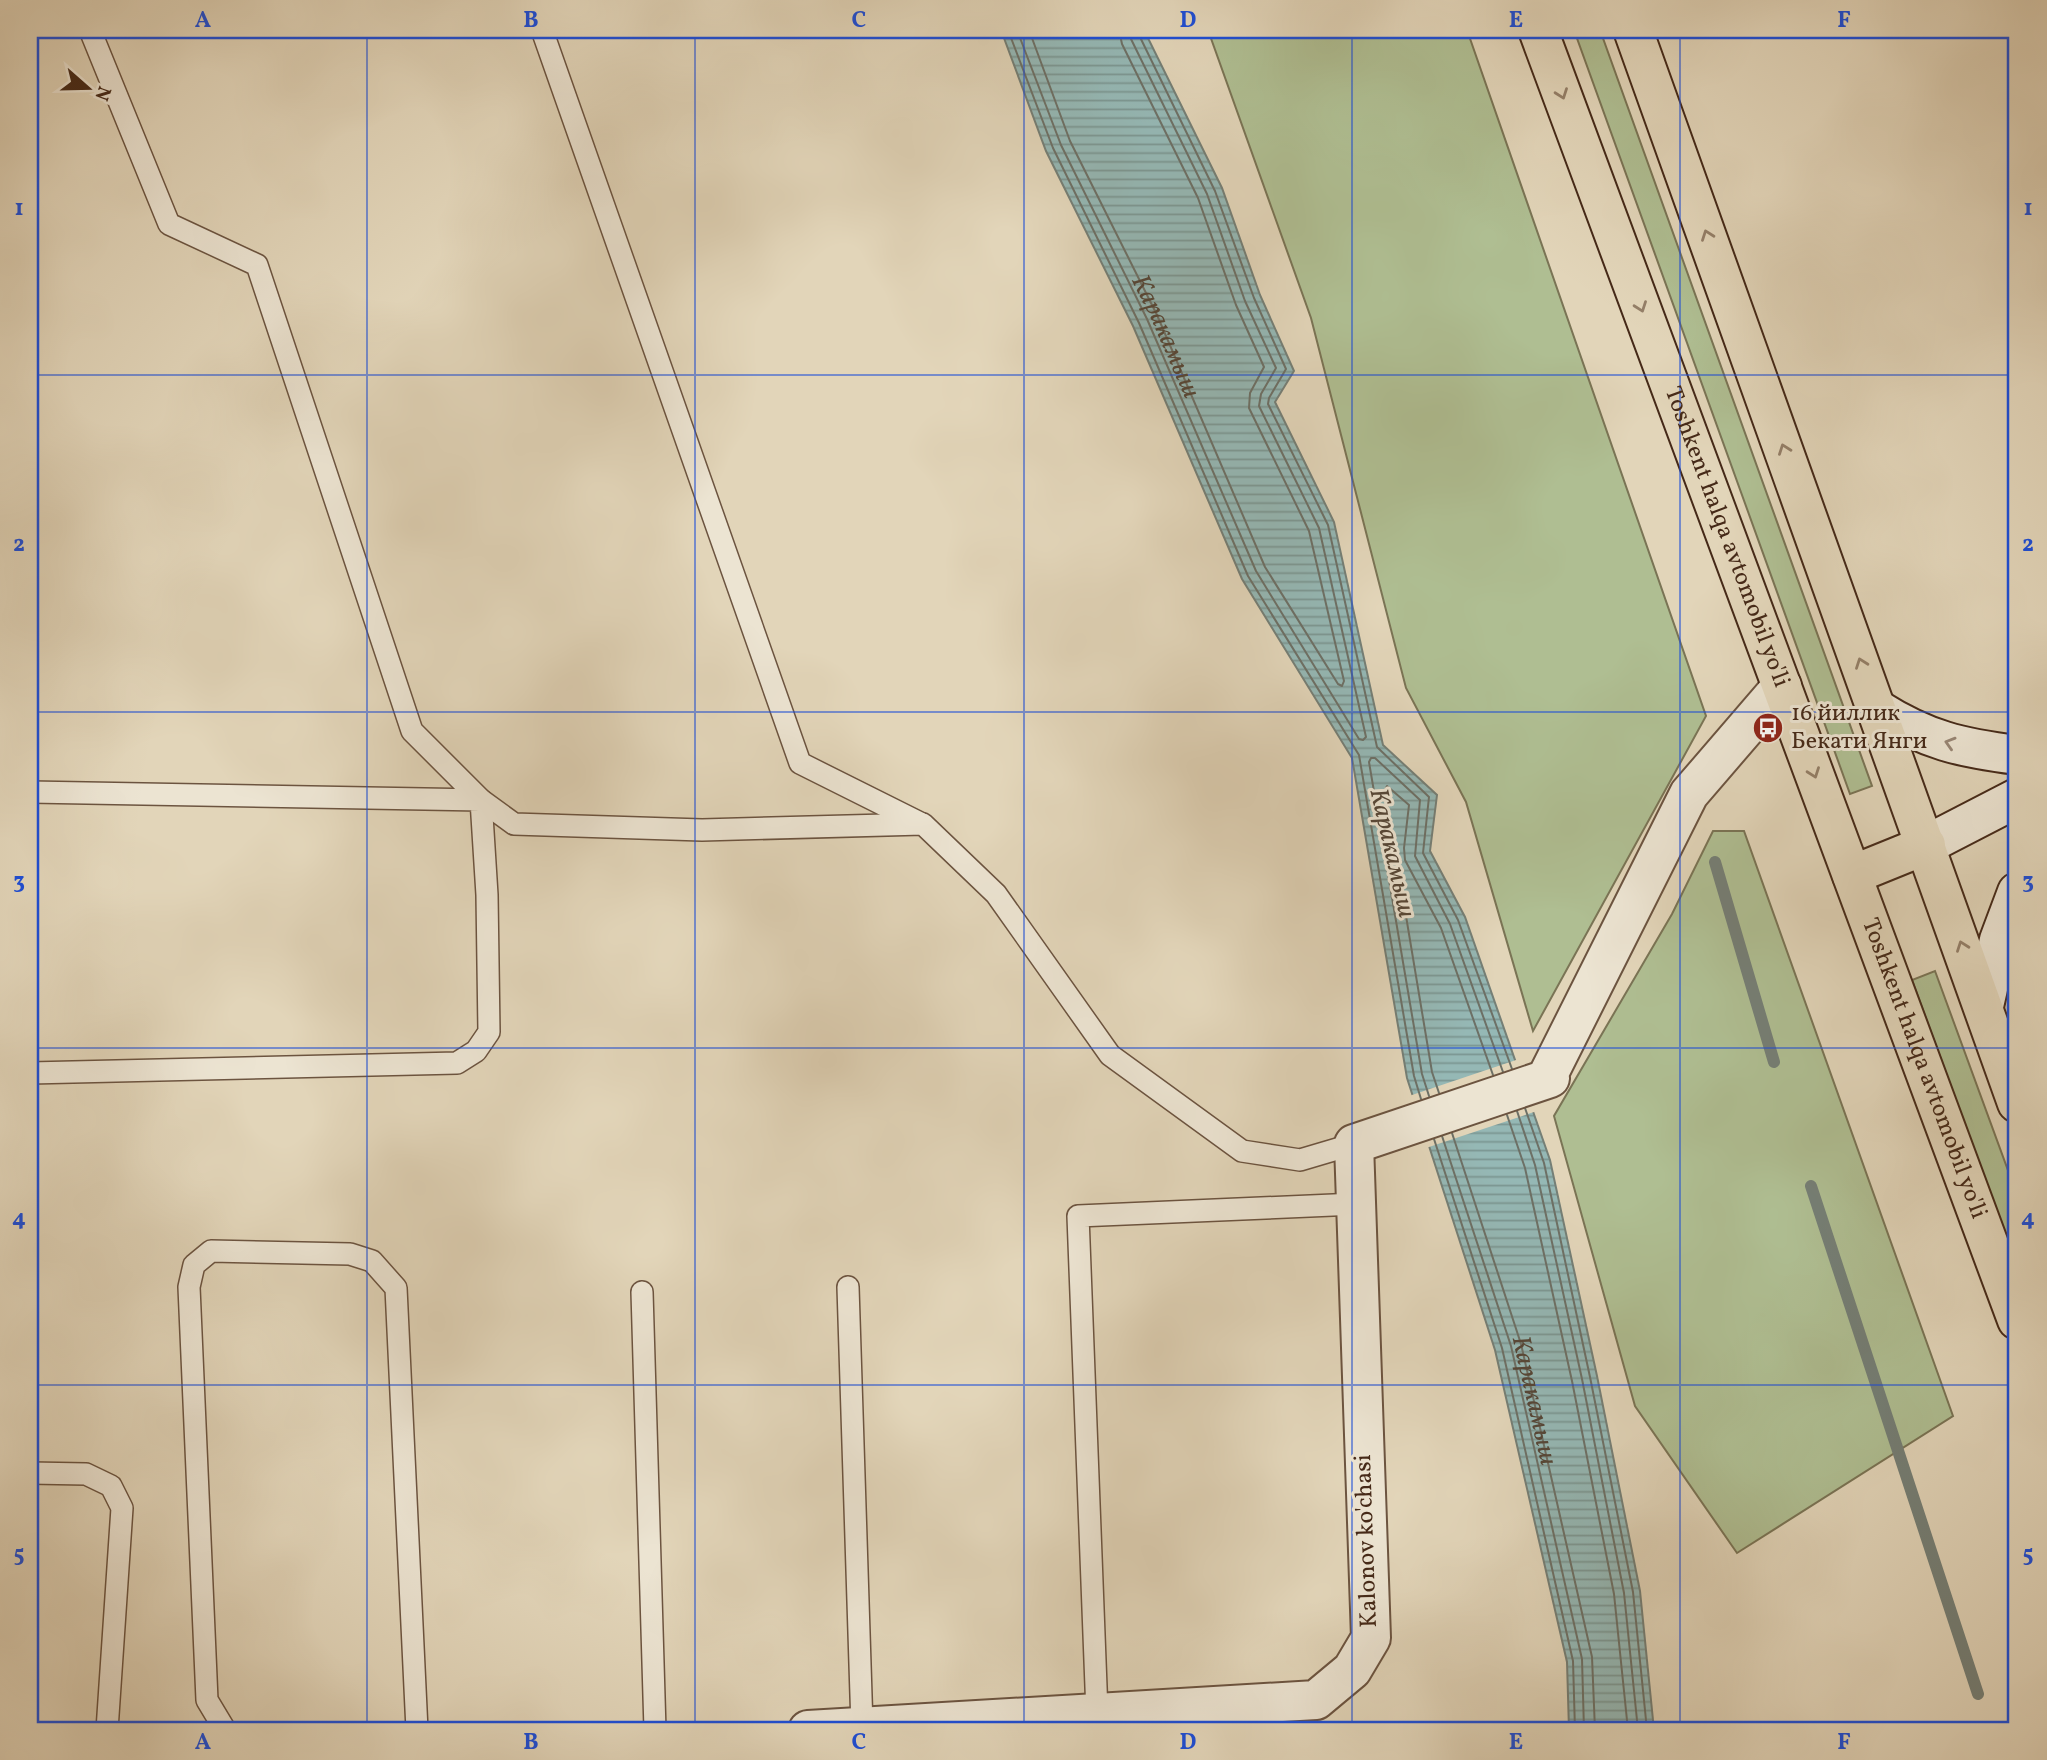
<svg xmlns="http://www.w3.org/2000/svg" width="2047" height="1760" viewBox="0 0 2047 1760" font-family="Vollkorn,serif">
<style>
.green{fill:#afbe92;stroke:#7a7455;stroke-width:2}
.water{fill:url(#water-rules);stroke:#757f76;stroke-width:2}
.pier{fill:#e2d5b9}
.lines{fill:none;stroke-linecap:round;stroke-linejoin:round}
.shore{stroke:#6d7066;stroke-width:2}
.stream{stroke:#757f76;stroke-width:12}
.lane-casing{stroke:#6c5440;stroke-width:24}
.street-casing{stroke:#6c5440;stroke-width:42}
.secondary-casing{stroke:#452918;stroke-width:42}
.highway-casing{stroke:#452918;stroke-width:42}
.lane{stroke:#ece4d2;stroke-width:21}
.street{stroke:#ece4d2;stroke-width:38}
.secondary{stroke:#ece4d2;stroke-width:38}
.highway{stroke:#e2d5b9;stroke-width:38}
.oneway{stroke:#947f68}
.oneway2{stroke:#988675}
.grid{fill:none;stroke:#1d4ed8;stroke-width:2;stroke-opacity:0.55}
.labels{text-anchor:middle;dominant-baseline:central;stroke-width:6;stroke-linejoin:round;paint-order:stroke}
.street-label{font-size:24px;fill:#452918;stroke:#ece4d2}
.poi-label{font-size:24px;fill:#452918;stroke:#ece4d2;text-anchor:start}
.water-label{font-size:26px;font-style:italic;fill:#554637;stroke:#ece4d2}
.neatline{fill:none;stroke:#1d4ed8;stroke-width:2.5}
.grid-label{font-size:23px;text-anchor:middle;font-weight:bold;fill:#1d4ed8}
</style>
<defs>
<pattern id="water-rules" width="6" height="5" patternUnits="userSpaceOnUse" patternTransform="scale(1.75)"><rect width="6" height="5" fill="#95b8b5"/><path d="M0 2.5h6" fill="none" stroke="#7b9692"/></pattern>
</defs>
<rect width="100%" height="100%" fill="#e2d5b9"/>
<filter id="stains"><feTurbulence type="fractalNoise" baseFrequency=".00286" numOctaves="4"/><feColorMatrix values="0 0 0 0 .2 0 0 0 0 .09 0 0 0 0 .02 0 0 0 .5 -.17"/></filter>
<radialGradient id="worn" r=".72"><stop offset=".6" stop-color="#630" stop-opacity="0"/><stop offset="1" stop-color="#630" stop-opacity=".3"/></radialGradient>
<g class="green">
<path d="M1208,30H1467L1706,716L1533,1031L1466,802L1406,688L1311,318Z"/>
<path d="M1574,30H1600L1872,786L1850,794Z"/>
<path d="M1713,831H1744L1953,1416L1737,1553L1635,1406L1554,1116L1672,914Z"/>
<path d="M1935,971L2017,1195V1268L1912,980Z"/>
</g>
<path class="water" d="M1001,30H1144L1222,188L1260,295L1294,371L1275,402L1334,522L1383,745L1437,795L1430,851L1465,917L1550,1160L1597,1376L1640,1591L1654,1730H1569L1567,1662L1495,1350L1407,1078L1352,758L1242,579L1133,326L1046,151Z"/>
<path class="pier" d="M1519,1059L1537,1111L1426,1148L1409,1096Z"/>
<g class="lines">
<g class="shore">
<path d="M1008,30L1053,148L1139,323L1248,576L1359,755L1414,1076L1421,1099"/>
<path d="M1017,30L1061,145L1147,319L1256,571L1359,739L1363,740L1366,737L1319,528L1259,406L1261,394L1276,368L1245,301L1207,194L1131,39L1129,30"/>
<path id="s1" d="M1029,30L1070,141L1157,315L1265,567L1338,684L1342,686L1344,681L1309,531L1249,408L1250,393L1264,367L1236,305L1198,198L1122,44L1119,30"/>
<path d="M1138,30L1139,35L1215,191L1254,298L1286,369L1269,398L1268,404L1328,525L1377,747L1429,797L1423,853L1458,920L1512,1069"/>
<path d="M1439,1093L1432,1072L1385,790L1387,786L1409,805L1404,848L1405,860L1441,928L1493,1075"/>
<path d="M1429,1096L1422,1074L1369,762L1371,758H1375L1420,800L1415,856L1450,924L1503,1072"/>
<path d="M1525,1108L1544,1163L1590,1377L1633,1592L1647,1730"/>
<path d="M1517,1111L1535,1165L1582,1379L1624,1593L1638,1730"/>
<path d="M1507,1115L1525,1168L1572,1381L1614,1594L1628,1730"/>
<path id="s2" d="M1452,1133L1521,1344L1592,1657L1595,1730"/>
<path d="M1442,1136L1511,1346L1582,1659L1584,1730"/>
<path d="M1434,1139L1502,1348L1573,1661L1575,1730"/>
</g>
<g class="stream">
<path d="M1715,862L1774,1062"/>
<path d="M1811,1186L1978,1694"/>
</g>
<g class="lane-casing">
<g id="lane">
<path d="M90,30L169,224L257,265L412,731L481,800L514,824L702,830L923,824L996,894L1110,1055L1242,1151L1300,1160L1354,1144"/>
<path d="M542,30L800,763L920,823"/>
<path d="M30,792L481,800L487,895L489,1032L476,1051L457,1063L30,1073"/>
<path d="M848,1287L862,1727"/>
<path d="M642,1292L655,1730"/>
<path d="M30,1473L86,1474L111,1486L122,1508L107,1730"/>
<path d="M1097,1713L1078,1216L1356,1204"/>
<path d="M225,1730L207,1700L189,1287L194,1265L211,1251L350,1254L372,1261L396,1288L417,1730"/>
<path d="M1260,1730L1261,1704"/>
</g>
</g>
<g class="street-casing">
<path id="street" d="M808,1730L1316,1700L1352,1670L1371,1638L1354,1144L1550,1078L1547,1077L1689,794L1782,686"/>
</g>
<g class="secondary-casing">
<g id="secondary">
<path d="M1877,709C1926,740 1961,748 2017,755"/>
<path d="M1926,845L2017,798"/>
<path d="M1984,1006L1999,940L2017,892"/>
</g>
</g>
<g class="highway-casing">
<g id="highway">
<path id="s3" d="M1538,30L2017,1320"/>
<path d="M1633,30L2017,1103"/>
<path d="M1852,875L1926,845"/>
</g>
</g>
<use href="#lane" class="lane"/>
<use href="#street" class="street"/>
<use href="#secondary" class="secondary"/>
<use href="#highway" class="highway"/>
</g>
<defs><path id="oneway-chevron" d="M-2-3.5L2.5 0L-2 3.5" fill="none" stroke-width="1.6" stroke-linecap="round" stroke-linejoin="round" transform="scale(1.75)"/></defs>
<g class="oneway">
<use href="#oneway-chevron" transform="translate(1562 94) rotate(70)"/>
<use href="#oneway-chevron" transform="translate(1707 235) rotate(-110)"/>
<use href="#oneway-chevron" transform="translate(1641 307) rotate(70)"/>
<use href="#oneway-chevron" transform="translate(1784 449) rotate(-110)"/>
<use href="#oneway-chevron" transform="translate(1861 663) rotate(-110)"/>
<use href="#oneway-chevron" transform="translate(1814 773) rotate(70)"/>
<use href="#oneway-chevron" transform="translate(1962 946) rotate(-110)"/>
</g>
<use class="oneway2" href="#oneway-chevron" transform="translate(1950 743) rotate(-163)"/>
<path class="grid" d="M367,30V1730M695,30V1730M1024,30V1730M1352,30V1730M1680,30V1730M30,375H2017M30,712H2017M30,1048H2017M30,1385H2017"/>
<defs>
<g id="bus-disc" transform="scale(1.575)"><circle r="9.5" fill="#8f2418" stroke="#ece4d2"/><path d="M-5-6H5V4H4V6H2V4H-2V6H-4V4H-5ZM-3.5-4V0h7V-4ZM-3.5 1.2v1.5H-2V1.2ZM2 1.2v1.5H3.5V1.2Z" fill="#fff"/></g>
</defs>
<g fill-rule="evenodd">
<use href="#bus-disc" x="1768" y="728"/>
</g>
<g class="labels">
<g class="street-label">
<text stroke="none"><textPath href="#s3" startOffset="541">Toshkent halqa avtomobil yo'li</textPath></text>
<text stroke="none"><textPath href="#s3" startOffset="1108">Toshkent halqa avtomobil yo'li</textPath></text>
<text transform="translate(1367 1541) rotate(-92)">Kalonov ko'chasi</text>
</g>
<g class="poi-label">
<text x="1791" y="714">16 йиллик<tspan x="1791" dy="28">Бекати Янги</tspan></text>
</g>
<g class="water-label">
<text stroke="none"><textPath href="#s1" startOffset="336">Каракамыш</textPath></text>
<text transform="translate(1392 853) rotate(77)">Каракамыш</text>
<text stroke="none"><textPath href="#s2" startOffset="280">Каракамыш</textPath></text>
</g>
</g>
<rect width="2047" height="1760" fill="none" stroke="#e2d5b9" stroke-width="77"/>
<g transform="translate(88 88) rotate(110)" stroke="#ece4d2" stroke-width="5" paint-order="stroke">
<path d="M0-5L12 26L0 18L-12 26Z" fill="#452918"/>
<text y="-10" font-size="19" font-weight="bold" text-anchor="middle" fill="#452918">N</text>
</g>
<rect x="38" y="38" width="1970" height="1684" class="neatline"/>
<g class="grid-label">
<text x="203" y="27">A</text>
<text x="531" y="27">B</text>
<text x="859" y="27">C</text>
<text x="1188" y="27">D</text>
<text x="1516" y="27">E</text>
<text x="1844" y="27">F</text>
<text x="19" y="215">1</text>
<text x="2028" y="215">1</text>
<text x="19" y="551">2</text>
<text x="2028" y="551">2</text>
<text x="19" y="888">3</text>
<text x="2028" y="888">3</text>
<text x="19" y="1225">4</text>
<text x="2028" y="1225">4</text>
<text x="19" y="1561">5</text>
<text x="2028" y="1561">5</text>
<text x="203" y="1749">A</text>
<text x="531" y="1749">B</text>
<text x="859" y="1749">C</text>
<text x="1188" y="1749">D</text>
<text x="1516" y="1749">E</text>
<text x="1844" y="1749">F</text>
</g>
<rect width="100%" height="100%" filter="url(#stains)"/>
<rect width="100%" height="100%" fill="url(#worn)"/>
</svg>
